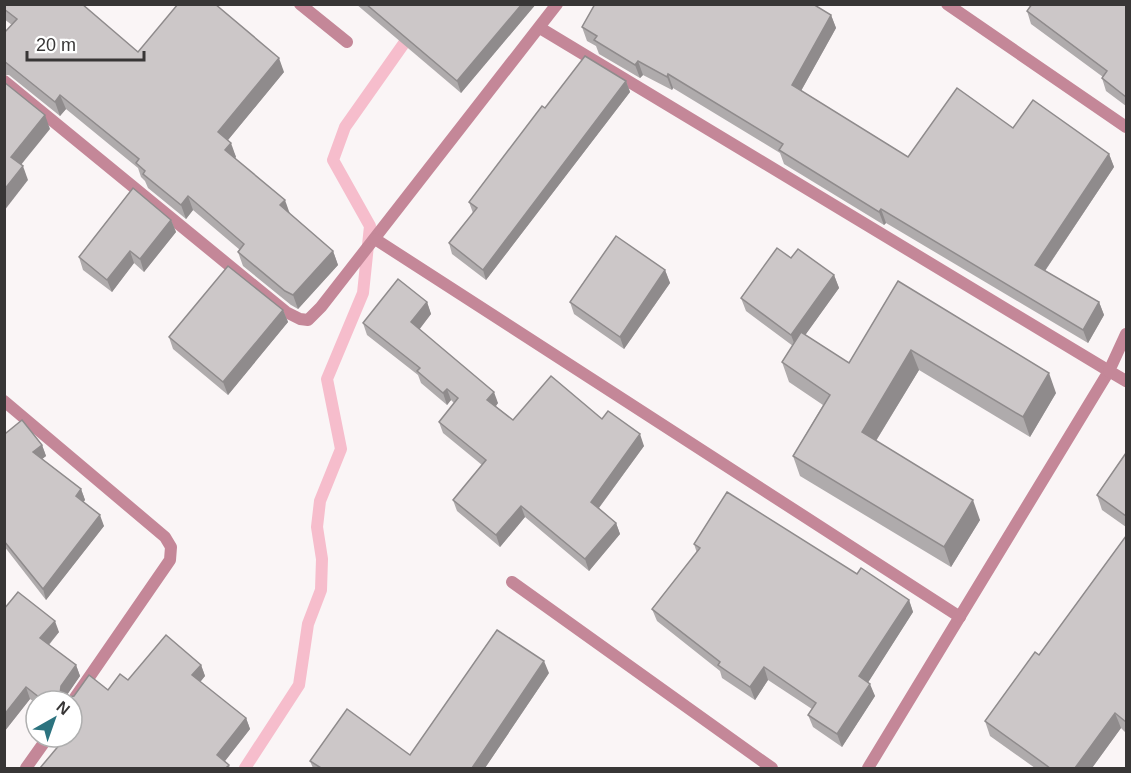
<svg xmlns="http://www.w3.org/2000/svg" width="1131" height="773" viewBox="0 0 1131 773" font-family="Arial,sans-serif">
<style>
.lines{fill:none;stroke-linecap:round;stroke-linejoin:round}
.stream{stroke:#f6bdcc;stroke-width:12}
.street{stroke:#c48798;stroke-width:12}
.wall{fill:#afabac}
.shaded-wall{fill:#8f8b8c}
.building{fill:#ccc7c8;stroke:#8f8b8c;stroke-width:1.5}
</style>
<rect width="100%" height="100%" fill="#faf5f6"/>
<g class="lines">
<path class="stream" d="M245,768L299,685L308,624L321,590L322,559L317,527L320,501L341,449L327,379L363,293L370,226L333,160L345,127L412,32"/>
<g class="street">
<path d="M300,4L347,42"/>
<path d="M947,4L1126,127"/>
<path d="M540,28L1109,371L868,768"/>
<path d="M4,81L286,312L300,319L308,320L321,307L557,4"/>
<path d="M375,239L960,617"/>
<path d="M1126,334L1109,371L1126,381"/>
<path d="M4,401L165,537L171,547L170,560L72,702"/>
<path d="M512,582L772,768"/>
<path d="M26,768L48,737"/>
</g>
</g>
<g class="wall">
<path d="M4,4L138,52L284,72L228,140L236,157L235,158L290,214L333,251L338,265L298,309L291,305L243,266L238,252L240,250L193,210L186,219L148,188L145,181L141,177L138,168L66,109L60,116L9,75H4V33L12,25L4,19Z"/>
<path d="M356,4H536L461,93Z"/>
<path d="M1126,4V106L1106,91L1102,78L1103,77L1031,24L1027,11Z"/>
<path d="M831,15L836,28L801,91L908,157L1013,128L1109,154L1114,167L1045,271L1099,302L1104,315L1088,343L886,223L884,225L784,164L780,153L673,88L672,90L643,75L640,78L599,54L596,46L587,41L582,27Z"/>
<path d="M626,81L630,92L486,280L452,254L449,243L473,213L469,202L545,108Z"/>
<path d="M171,220L176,232L144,272L134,263L112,292L83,270L79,257Z"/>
<path d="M791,258L834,275L839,288L805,335L849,363L898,281L1056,393L1030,437L919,370L876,441L980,520L951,567L800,476L793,456L823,405L789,382L782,362L793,346L746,311L741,298Z"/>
<path d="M665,270L670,283L624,349L574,314L570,302Z"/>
<path d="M427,302L431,314L419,329L498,403L496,406L513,420L602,419L644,446L599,508L616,523L620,534L589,571L525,517L500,547L457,511L453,500L482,465L443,433L439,422L454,403L451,400L447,405L421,383L418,375L367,335L363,323Z"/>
<path d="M283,310L288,322L228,395L173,349L169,337Z"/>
<path d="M4,431L42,445L46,456L42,459L81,489L85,500L83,502L104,526L46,600L4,546Z"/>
<path d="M1126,453V527L1102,510L1097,495Z"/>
<path d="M1126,536V733L1121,728L1092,768H1035L990,736L985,721L1039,655Z"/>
<path d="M694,544L857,574L909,600L913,612L868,682L875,696L842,747L813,727L808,715L812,709L768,680L755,700L722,678L720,671L657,621L652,609L697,553Z"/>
<path d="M4,609L59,632L49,645L76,665L80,676L65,697L108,690L128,680L201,665L205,676L200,682L246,718L250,729L225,761L229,765L230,768H40L72,737V701H36V703L30,699L4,732Z"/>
<path d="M549,673L485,768H313L310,761L410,755Z"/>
</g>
<g class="shaded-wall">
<path d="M522,4H536L461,93L457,81Z"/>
<path d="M831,15L836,28L797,98L792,85Z"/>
<path d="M279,58L284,72L223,146L218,132Z"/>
<path d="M638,61L643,75L640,78L635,65Z"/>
<path d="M668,74L673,88L672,90L667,77Z"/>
<path d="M626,81L630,92L486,280L483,270Z"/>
<path d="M60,95L66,109L60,116L55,102Z"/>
<path d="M45,115L50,129L16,171L11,157Z"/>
<path d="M231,143L236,157L230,164L225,150Z"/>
<path d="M1109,154L1114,167L1040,278L1035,265Z"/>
<path d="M23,166L28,180L4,211V190Z"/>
<path d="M188,196L193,210L186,219L181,205Z"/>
<path d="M285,200L290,214L280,205Z"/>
<path d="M881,209L886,223L884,225L879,212Z"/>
<path d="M171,220L176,232L144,272L140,259Z"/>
<path d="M130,251L134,263L112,292L107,280Z"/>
<path d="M333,251L338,265L298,309L293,295Z"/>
<path d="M665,270L670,283L624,349L620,337Z"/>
<path d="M834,275L839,288L796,348L791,335Z"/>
<path d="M427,302L431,314L416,334L411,322Z"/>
<path d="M1099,302L1104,315L1088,343L1083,330Z"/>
<path d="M283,310L288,322L228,395L223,382Z"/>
<path d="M911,350L919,370L869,452L862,432Z"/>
<path d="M1049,373L1056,393L1030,437L1023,417Z"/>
<path d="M447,389L451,400L447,405L443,393Z"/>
<path d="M494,392L498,403L492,411L487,400Z"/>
<path d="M640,434L644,446L595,513L591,502Z"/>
<path d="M42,445L46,456L37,463L33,452Z"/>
<path d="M81,489L85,500L80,506L76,496Z"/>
<path d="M973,500L980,520L951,567L944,547Z"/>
<path d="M521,506L525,517L500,547L496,535Z"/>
<path d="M100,515L104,526L46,600L43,589Z"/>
<path d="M616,523L620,534L589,571L585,559Z"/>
<path d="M909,600L913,612L864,689L859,676Z"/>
<path d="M55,621L59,632L44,650L40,638Z"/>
<path d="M544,661L549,673L485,768H472Z"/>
<path d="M76,665L80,676L65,698V701L60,694L61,686Z"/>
<path d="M201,665L205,676L196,687L192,675Z"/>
<path d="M764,667L768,680L755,700L750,687Z"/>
<path d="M870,684L875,696L842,747L837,734Z"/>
<path d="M26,687L30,699L4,732V715Z"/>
<path d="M1115,713L1121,728L1092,768H1075Z"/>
<path d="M246,718L250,729L221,766L217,755Z"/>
</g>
<g class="building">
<path d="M4,4H82L138,52L178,4H215L279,58L218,132L231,143L225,150L285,200L280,205L333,251L293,295L285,291L238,252L244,244L188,196L181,205L143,174L145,171L136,163L139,159L60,95L55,102L4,61V33L17,19L4,9Z"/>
<path d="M366,4H522L457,81Z"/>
<path d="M595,4H813L831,15L792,85L908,157L957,88L1013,128L1033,100L1109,154L1035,265L1099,302L1083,330L881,209L879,212L779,150L783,144L668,74L667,77L638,61L635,65L594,40L597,36L582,27Z"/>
<path d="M1032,4H1126V97L1102,78L1107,71L1027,11Z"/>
<path d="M585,56L626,81L483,270L449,243L477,208L469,202L542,106L545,108Z"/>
<path d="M4,82L45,115L11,157L23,166L4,190Z"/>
<path d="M133,188L171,220L140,259L130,251L107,280L79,257Z"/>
<path d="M616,236L665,270L620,337L570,302Z"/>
<path d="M777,248L791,258L798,249L834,275L791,335L741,298Z"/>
<path d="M228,266L283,310L223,382L169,337Z"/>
<path d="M398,279L427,302L411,322L494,392L487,400L513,420L551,376L602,419L608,411L640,434L591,502L616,523L585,559L521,506L496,535L453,500L486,460L439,422L458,398L447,389L443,393L417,371L420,368L363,323Z"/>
<path d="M898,281L1049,373L1023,417L911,350L862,432L973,500L944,547L793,456L830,395L782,362L801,332L849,363Z"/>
<path d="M22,420L42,445L33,452L81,489L76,496L100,515L43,589L4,541V431L6,433Z"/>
<path d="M1126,453V516L1097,495Z"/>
<path d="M727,492L857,574L861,568L909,600L859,676L870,684L837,734L808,715L816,703L764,667L750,687L718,665L720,662L652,609L700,548L694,544Z"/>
<path d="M1126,536V722L1115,713L1075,768H1050L985,721L1035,652L1039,655Z"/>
<path d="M18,592L55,621L40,638L76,665L61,686L60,694L64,698L74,696L89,675L108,690L120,674L128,680L166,635L201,665L192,675L246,718L217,755L229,765L226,768H40L66,737H72V730L76,725L72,722V701H44L26,687L4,715V609Z"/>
<path d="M497,630L544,661L472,768H321L310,761L347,709L410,755Z"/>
</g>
<rect width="1131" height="773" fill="none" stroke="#383636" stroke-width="12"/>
<g transform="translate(54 719) rotate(40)"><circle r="28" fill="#ffffff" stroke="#afafaf" stroke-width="1.5"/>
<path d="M0-4.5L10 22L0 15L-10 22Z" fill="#2c737f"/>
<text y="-9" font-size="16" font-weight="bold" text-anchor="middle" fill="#383636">N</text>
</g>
<path d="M27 51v9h117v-9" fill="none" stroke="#383636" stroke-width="3"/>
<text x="36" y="51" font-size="18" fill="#383636" stroke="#ffffff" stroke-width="4.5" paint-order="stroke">20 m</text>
</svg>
